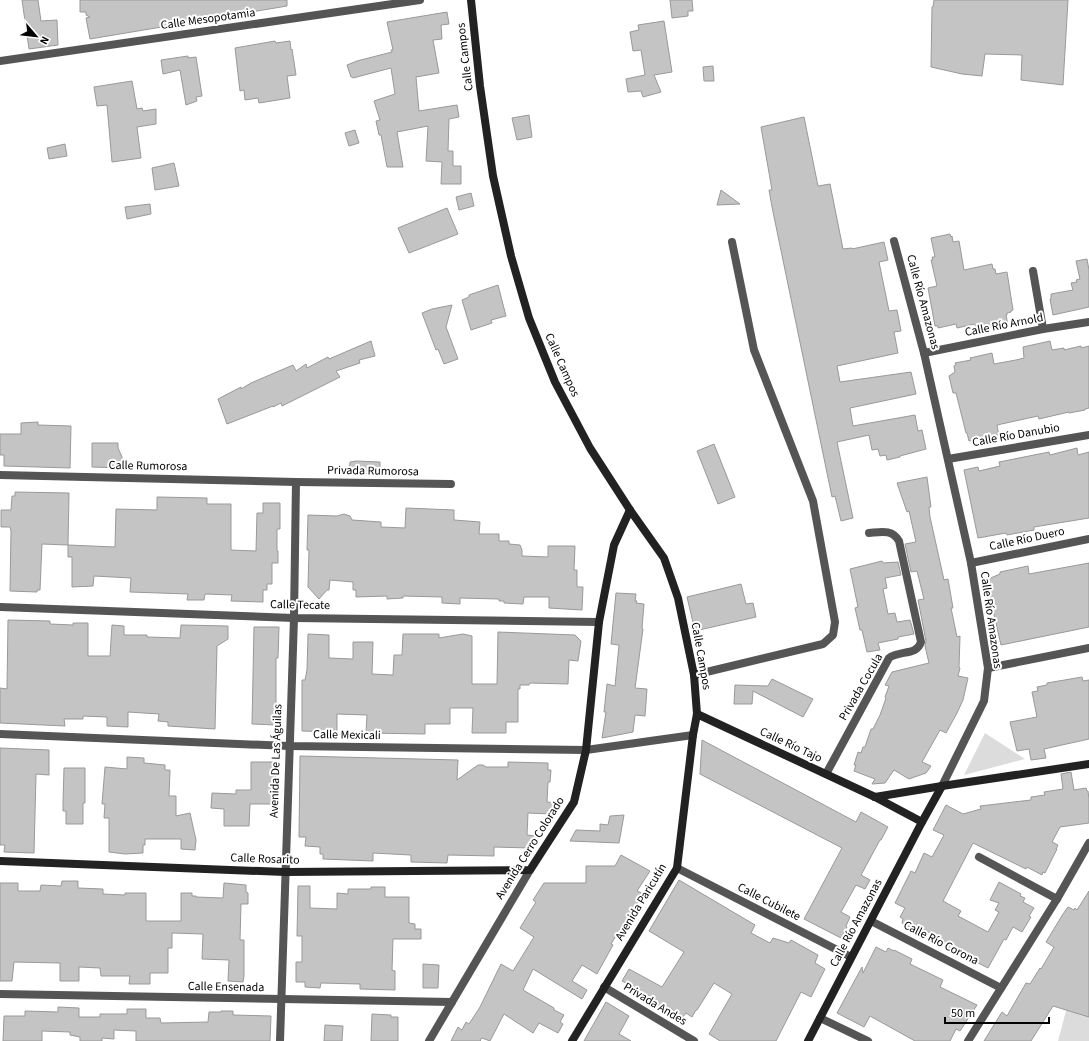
<svg xmlns="http://www.w3.org/2000/svg" width="1089" height="1041" viewBox="0 0 1089 1041" font-family="'Source Sans 3',sans-serif">
<style>
.green{fill:#dcdcdc}
.building{fill:#c4c4c4;stroke:#999}
.lines{fill:none;stroke-linecap:round;stroke-linejoin:round}
.street{stroke:#555;stroke-width:8}
.secondary{stroke:#222;stroke-width:8}
.labels{text-anchor:middle;dominant-baseline:central;stroke-width:4;stroke-linejoin:round;paint-order:stroke}
.street-label{font-size:12px;fill:#000;stroke:#fff}
</style>
<rect width="100%" height="100%" fill="#fff"/>
<g class="green">
<path d="M985,733L1025,759L964,775Z"/>
<path d="M1089,975V1041H1058L1066,1011Z"/>
</g>
<g class="building">
<path d="M22,0H38L41,21L57,20L58,45L29,49Z"/>
<path d="M80,0H287V6L90,39L86,18L90,17L86,15V12H80Z"/>
<path d="M670,0H692L693,11H688V16L672,18Z"/>
<path d="M934,0H1068L1063,85L1021,80L1022,55L985,54L982,76L962,74L931,67L932,7H933Z"/>
<path d="M447,12L449,24L441,25L442,39L433,40L439,73L416,77L419,111L457,105L459,117L449,119L448,151H453V166H461V184H441L442,162L426,161L428,126L397,132L403,167H387L381,135H379L376,121L380,120L374,101L395,94L391,68L353,78L352,77H351L347,65L357,61L392,52L391,50H393L387,22Z"/>
<path d="M664,21L672,72L654,75L661,92L643,97L641,91L628,92L626,79L645,75L641,50L633,51L630,32L639,30L638,25Z"/>
<path d="M275,41L276,43L290,41L291,50L292,49L296,75L287,76L290,98L259,103L258,98L245,100L244,90L240,91L235,48Z"/>
<path d="M188,56V58L196,57L202,96L196,97L197,101L186,105L180,70L163,74L161,60Z"/>
<path d="M713,66L714,81H704L703,67Z"/>
<path d="M132,81L137,109L142,108L143,111L156,109V124L137,127L141,158L112,162L107,105L97,106L94,87Z"/>
<path d="M529,115L532,137L517,140L512,118Z"/>
<path d="M804,117L818,186L830,184L843,249L852,248V249L884,242L888,260L879,262L889,311L897,310L901,331L894,332L898,353L837,366L840,382L911,372L916,394L850,408L853,426L915,415L918,431L922,430L926,449L900,456V457L887,460L886,455L880,456L878,449L872,450L869,435L837,442L853,518L841,521L835,496L832,497L772,207L769,190H772L761,127Z"/>
<path d="M355,130L359,143L349,146L345,133Z"/>
<path d="M65,144L67,156L49,159L47,148Z"/>
<path d="M174,163L179,186L155,190L152,168Z"/>
<path d="M721,190L740,204L717,205Z"/>
<path d="M471,193L474,206L459,210L456,197Z"/>
<path d="M150,204L151,214L127,219L125,207Z"/>
<path d="M447,208L458,234L409,253L398,228Z"/>
<path d="M950,234L951,237L952,236L953,242L959,241L964,270L992,264L993,269H995L996,274L1007,272L1013,310L1011,311V312L1007,313V315H1006L1008,325L977,330L975,324L957,328L956,324L938,328V326H935L928,288L937,286L931,260H933L932,257H935L931,238Z"/>
<path d="M1087,259L1089,270V307L1053,315L1050,299H1051V294L1073,290L1071,283L1077,282L1076,280L1080,279L1076,261Z"/>
<path d="M498,285L506,316L491,320L492,323L471,330L462,300L469,297V295Z"/>
<path d="M452,305L446,327L458,359L444,364L438,349L436,350L422,313L432,309Z"/>
<path d="M371,341L375,356L359,360L360,363L336,371L340,377L282,406L281,403L273,407V406L227,424L218,399L241,387V389L251,383L293,365L296,371L306,364L307,368L328,357L329,359Z"/>
<path d="M1050,341L1052,350L1064,348V350L1081,346V348L1089,346V408L1085,409V410L1069,413V412L1039,419L1038,416L997,425L999,436L969,441L967,433H966L956,393H953L949,376L955,372L954,366L956,365L955,363L971,360L970,358L992,353L994,364L1016,360L1024,358L1023,347Z"/>
<path d="M38,422V425L71,426L70,468L4,466V455H0V434H21V423Z"/>
<path d="M92,443H118V448L122,457V468L92,467Z"/>
<path d="M714,444L735,497L718,504L697,451Z"/>
<path d="M1077,448L1078,455L1089,452V518L1034,527V530L1007,535L1006,533L978,538L964,470L978,467L979,471L1000,466L999,462L1049,452L1050,455Z"/>
<path d="M356,461L380,462V474L349,473L350,462Z"/>
<path d="M927,477L931,507H929L930,517L944,580L948,579L953,608H951L957,637L960,636L959,667L960,668L958,676L968,678L963,700L957,713L946,733L940,730L922,762L931,766L926,773L909,779L894,770L885,783L872,784L875,779L854,771L856,765H854L858,752L861,753L863,747H865L871,729H873L880,715L886,698L885,697L889,686L885,685L892,672L929,663L925,646L926,641L918,600L924,599L917,571L911,572L905,544L916,542L909,511L907,512L897,483Z"/>
<path d="M15,492L69,493L68,545L42,544L40,590H37V592L10,591L11,531L10,527H1V510H11L12,496H15Z"/>
<path d="M157,497L207,498V504H231V550L256,551L257,513H263V503H280V529H277V551H278V563H272V584H267V590H263V602L231,601L232,595L205,594L204,600H187L188,594L130,592L131,578L94,576L93,586L72,587V557H68V545L115,547L116,509L157,510Z"/>
<path d="M406,508L454,510V520L480,522L479,534H499V541H509V544L520,545L522,550V556L548,557V546H575L574,570H577V587H583L582,610L549,608V597H524L523,604L504,603V601H499V599L460,598V604L442,603V597L403,596V598L387,599V596L356,597V590H353V582L330,580L329,590H327L319,599L308,587L309,550H307L308,515L337,516L344,514L350,516L352,520L381,522V527L405,528Z"/>
<path d="M882,561L883,563L898,562L901,575L885,578L887,588L883,589L888,614L895,613L897,622L910,620L914,634L898,637V639L878,643L880,650L867,652L862,630H860L855,608L858,607L850,569Z"/>
<path d="M1089,563V627L1001,645L986,580L1000,574V572L1028,566L1029,574Z"/>
<path d="M741,584L746,604L753,603L756,617L695,631L687,597Z"/>
<path d="M616,593L636,594L635,601H637L636,603L644,604L642,628L643,629L635,688L647,689L645,716L635,715L633,732L602,738L606,712H604L607,684L615,686L619,645L611,644Z"/>
<path d="M8,620L50,621V624L73,625V623H88V656H110L112,625L124,626V635H147V637L180,638L181,625L228,626V639L217,646L215,729L168,726V722L158,721L159,714L128,712V727L107,726V717L83,716V719H64L65,726L0,723V688L7,689Z"/>
<path d="M254,627H279L278,658H276V725L252,724Z"/>
<path d="M498,632L575,635L581,641L578,661L569,660L568,684L530,683L529,685H520V689H518V722H506V733H472L473,708H450V724H425V734L366,733L367,715L337,714V732L302,731V680H305L307,670L308,634L329,635V658L353,659V642H373L372,674L393,675L394,655H402L403,634H439V638L463,634L472,636V684H497Z"/>
<path d="M1082,677L1083,681L1089,680V739L1044,749L1046,758L1031,760L1029,749L1017,751L1010,722L1037,717L1032,692L1038,691L1037,687L1047,685V683Z"/>
<path d="M772,679L813,699L803,717L753,691L752,704H734L735,685L768,686Z"/>
<path d="M702,740L856,822L861,812L888,827L881,840H880L861,875L870,880L865,889L856,885L841,912L850,917L846,926L847,927L841,938L804,919L842,848L700,774Z"/>
<path d="M0,748L49,750V775L36,774L34,853L4,852L5,845H0Z"/>
<path d="M300,756L458,760L457,780L478,765H483L486,767H508V762L548,763V770H551L550,782H548L547,802L555,803L550,814L528,813L527,835L537,836L530,848L494,847V856L448,855L447,863L411,862V855L373,853V861L323,859V854H320V847L305,846L306,837H299Z"/>
<path d="M127,757L144,758V763L165,765V770H170L169,796H176V816L190,813L196,840L195,850L181,849V839H145V845H143V853L125,854L109,852V818H104L105,804H102L105,767L127,769Z"/>
<path d="M251,762H276L275,804H250L249,826H224V809L211,808L212,793L236,794V790H251Z"/>
<path d="M64,768H85V803H83V824H66V811H63V803Z"/>
<path d="M1071,772L1074,790L1086,788L1087,791H1088L1089,799V823L1060,827L1052,842L1058,845L1056,849H1057L1045,873L1043,872L1042,875L1027,867L1026,869L973,843L943,901L961,911L958,916L988,932L999,912L995,910L999,903L990,900L999,882L1021,894L1020,896L1025,898L1023,902L1034,908L1029,916L1031,917L1022,932L1013,927L1006,940L1004,939L988,968L943,945L945,941L917,926L915,930L902,923L903,919L900,917L905,908L895,903L911,871L915,873L924,853L932,857L944,835L933,830L946,805L963,814L981,809L980,806L1031,800V797L1045,795L1044,792L1063,789L1061,774Z"/>
<path d="M624,815L619,843L570,841L576,830L600,831V824L608,825L610,816Z"/>
<path d="M621,855L650,871L637,891L642,893L637,904H638L629,919L627,918L611,944L613,945L597,974L582,965L572,981L587,990L582,999L533,969L523,990L554,1008V1010L564,1015L560,1022L563,1024L558,1033L539,1023L533,1033L504,1014L490,1041L482,1038L480,1040L481,1041H451L458,1027L462,1030L466,1022L469,1024L480,1007L501,964L513,971L534,937L520,928L536,902L533,900L544,883H586V866H615Z"/>
<path d="M679,880L755,925L751,933L770,943L773,938L789,943L791,940L818,955L815,963L825,969L811,997L801,992L776,1041H720L709,1034L732,994L714,983L697,1010H696L692,1017L686,1013L683,1017L667,1006L663,1012L628,992L632,986L622,981L629,969L662,987L684,952L649,931Z"/>
<path d="M62,881H78V888L103,889V894L125,895V893H146V921H181V893H192V896H196V897L223,898L224,883L246,885V892L248,893V904H241L240,940H244V976L243,982L228,981L229,960L202,959L203,934L172,933V948H168V973H150V984H129L130,976H101L100,968L79,967V981H60V963L14,962L12,981H0V883H18V891H40L41,885L61,886Z"/>
<path d="M298,886H310V908L337,909V893L348,894V889H371V887H385V897H409V923L415,924V929H421V939H393L392,970L395,971V990L360,989V984L321,983L320,988L305,987V982H296V962H302V936H297Z"/>
<path d="M1089,891V1017L1053,1006L1031,1041H984L1002,1012L1007,1016L1026,983L1030,984L1040,968L1041,969L1054,947L1046,942L1063,914L1068,907L1074,910L1075,908L1077,910Z"/>
<path d="M876,947L886,952L888,948L894,951V950L912,959L910,964L943,980L940,987L977,1005L960,1031L956,1029L950,1041H915L870,1016L864,1027L837,1013L862,967L863,973Z"/>
<path d="M423,964L439,965L438,988H423Z"/>
<path d="M606,1002L629,1016L619,1034L631,1041H584Z"/>
<path d="M58,1007L79,1008V1017H100V1014H127V1009H146V1018H160L161,1023L208,1022L209,1012H221V1011H233V1015L271,1016L270,1041H136V1031L114,1030V1039L102,1038V1041H80V1037L70,1035V1032L42,1031V1041H3L4,1016H25V1011L58,1012Z"/>
<path d="M372,1014L391,1015V1017H398V1041H371Z"/>
<path d="M325,1025L343,1026L342,1041H324Z"/>
</g>
<g class="lines">
<g class="street">
<path d="M0,61L420,0"/>
<path d="M894,241L924,353L971,563L988,668L984,701L942,786"/>
<path d="M1033,271L1043,329"/>
<path d="M924,353L1043,329L1089,322"/>
<path d="M948,459L1089,435"/>
<path d="M0,475L296,482L451,484"/>
<path d="M971,563L1089,539"/>
<path d="M0,607L294,618L599,622"/>
<path d="M988,668L1089,648"/>
<path d="M694,675L823,644L833,635L835,622L813,501L754,350L732,242"/>
<path d="M0,734L289,746L586,750L693,735"/>
<path d="M826,774L889,658C899,650 917,656 921,642L899,541C892,529 881,532 869,533"/>
<path d="M979,857L1057,899"/>
<path d="M677,868L851,957"/>
<path d="M871,921L1001,988"/>
<path d="M604,987L694,1041"/>
<path d="M0,994L452,1002"/>
<path d="M820,1018L868,1041"/>
<path d="M280,1041L294,618L296,482"/>
<path d="M429,1041L530,870"/>
<path d="M968,1041L1057,899L1089,843"/>
</g>
<g class="secondary">
<path d="M471,0L480,86L493,176L511,256L529,318L555,382L590,448L630,510L664,558L678,598L694,675L697,714L693,735L677,868L572,1041"/>
<path d="M697,714L875,797L922,822"/>
<path d="M875,797L942,786L1089,764"/>
<path d="M0,861L285,872L530,870L574,802L586,750L599,622L614,545L630,510"/>
<path d="M808,1041L922,822L942,786"/>
</g>
</g>
<g class="labels">
<g class="street-label">
<text transform="translate(208 19) rotate(-8)">Calle Mesopotamia</text>
<text transform="translate(465 57) rotate(-97)">Calle Campos</text>
<text transform="translate(923 302) rotate(75)">Calle Río Amazonas</text>
<text transform="translate(1004 325) rotate(-11)">Calle Río Arnold</text>
<text transform="translate(562 365) rotate(66)">Calle Campos</text>
<text transform="translate(1016 435) rotate(-10)">Calle Río Danubio</text>
<text transform="translate(148 466) rotate(1)">Calle Rumorosa</text>
<text transform="translate(373 471) rotate(1)">Privada Rumorosa</text>
<text transform="translate(1027 539) rotate(-12)">Calle Río Duero</text>
<text transform="translate(300 605) rotate(1)">Calle Tecate</text>
<text transform="translate(991 620) rotate(82)">Calle Río Amazonas</text>
<text transform="translate(701 656) rotate(80)">Calle Campos</text>
<text transform="translate(861 687) rotate(-60)">Privada Cocula</text>
<text transform="translate(347 735) rotate(1)">Calle Mexicali</text>
<text transform="translate(791 745) rotate(25)">Calle Río Tajo</text>
<text transform="translate(276 761) rotate(-88)">Avenida De Las Águilas</text>
<text transform="translate(530 848) rotate(-58)">Avenida Cerro Colorado</text>
<text transform="translate(265 859) rotate(2)">Calle Rosarito</text>
<text transform="translate(641 902) rotate(-59)">Avenida Paricutín</text>
<text transform="translate(769 902) rotate(27)">Calle Cubilete</text>
<text transform="translate(856 923) rotate(-62)">Calle Río Amazonas</text>
<text transform="translate(941 943) rotate(27)">Calle Río Corona</text>
<text transform="translate(226 987) rotate(1)">Calle Ensenada</text>
<text transform="translate(655 1004) rotate(31)">Privada Andes</text>
</g>
</g>
<g transform="translate(36 36) rotate(118)" stroke="#ffffff" stroke-width="3" paint-order="stroke">
<path d="M0-3L7 15L0 10L-7 15Z" fill="#000000"/>
<text y="-6" font-size="11" font-weight="bold" text-anchor="middle" fill="#000000">N</text>
</g>
<path d="M945 1017v6h104v-6" fill="none" stroke="#000000" stroke-width="2"/>
<text x="951" y="1017" font-size="12" fill="#000000" stroke="#ffffff" stroke-width="3" paint-order="stroke">50 m</text>
</svg>
